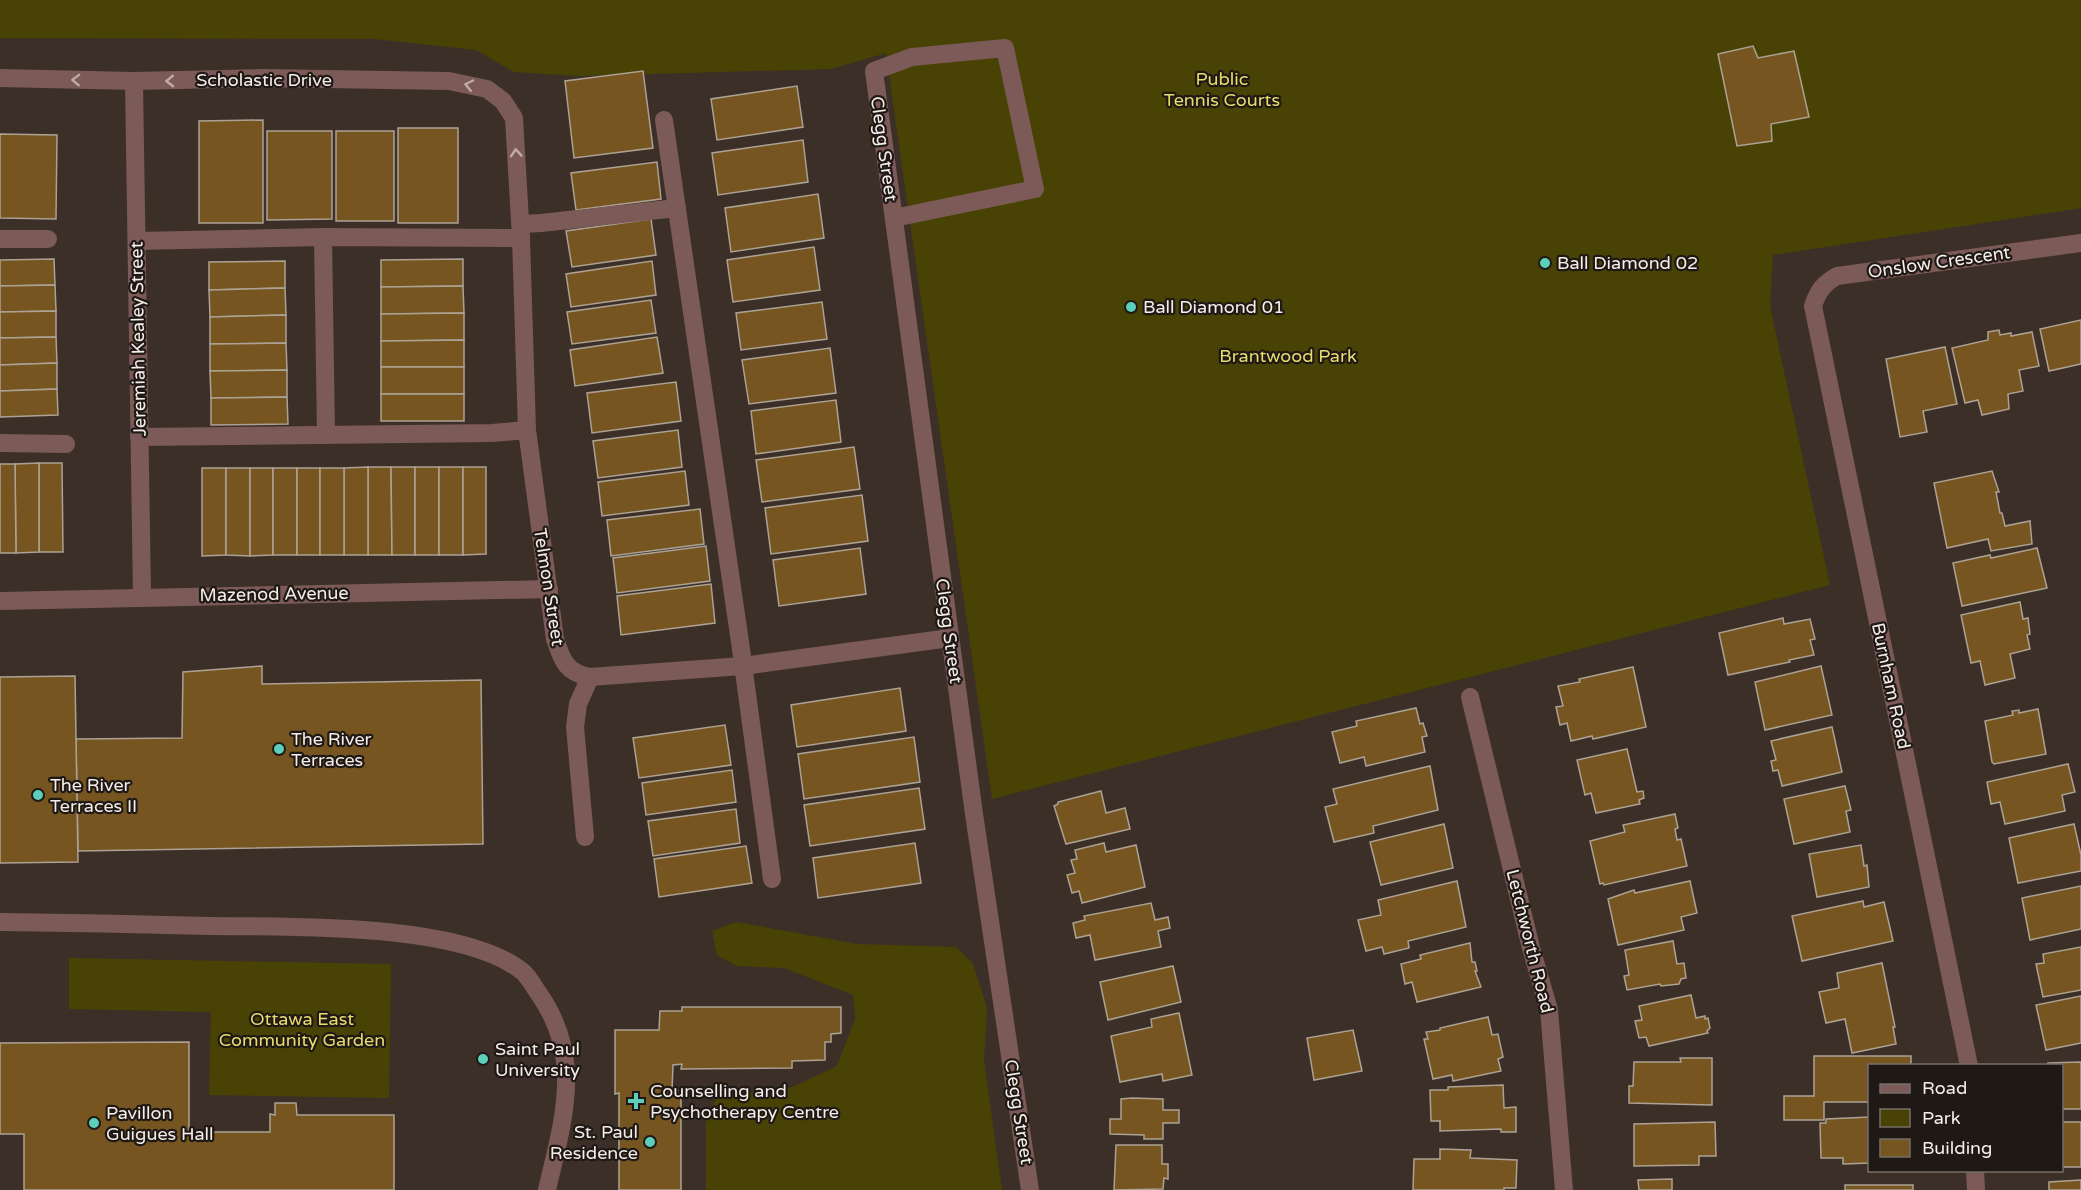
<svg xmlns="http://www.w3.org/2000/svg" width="2081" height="1190" viewBox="0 0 2081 1190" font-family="'Varela Round',sans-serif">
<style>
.green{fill:#494205}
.building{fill:#765520;stroke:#aca294;stroke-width:1.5}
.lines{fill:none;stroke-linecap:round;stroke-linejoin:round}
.minor{stroke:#7c5a57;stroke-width:18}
.oneway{stroke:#bfaba7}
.poi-dot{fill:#5cceba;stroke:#1f1915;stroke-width:2}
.labels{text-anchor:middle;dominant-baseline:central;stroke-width:4.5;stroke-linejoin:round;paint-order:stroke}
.park-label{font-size:18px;fill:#e9db6d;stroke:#1f1915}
.street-label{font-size:18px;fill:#f6ede8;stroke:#1f1915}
.poi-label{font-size:18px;fill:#f6ede8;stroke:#1f1915;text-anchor:start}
</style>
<rect width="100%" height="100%" fill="#3c2f28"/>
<g class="green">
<path d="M0,0H2081V208L1773,255L1770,306L1830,585L992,799L886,53L831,69L580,76L514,72L476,50L374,39L0,38Z"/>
<path d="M736,922L857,944L956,947L973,964L987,1008L984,1061L1002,1190H706V1118L717,1097L790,1088L837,1066L855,1019L853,995L784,968L737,966L717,955L712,931Z"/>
<path d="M69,958L391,964L389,1098L209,1095L211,1012L69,1009Z"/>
</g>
<g class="building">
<path d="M1753,46L1758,58L1794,51L1809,117L1771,124L1772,141L1737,146L1718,54Z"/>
<path d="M643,71L653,148L574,158L565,81Z"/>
<path d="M797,86L803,127L717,140L711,99Z"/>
<path d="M263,120V223H199V121Z"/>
<rect x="398" y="128" width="60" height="95"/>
<path d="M267,131H332V219L267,220Z"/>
<rect x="336" y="131" width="58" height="90"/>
<path d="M0,134L57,135L56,219L0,218Z"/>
<path d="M803,140L808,182L718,195L712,153Z"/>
<path d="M657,162L661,199L576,210L571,173Z"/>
<path d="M818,194L824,238L731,252L725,208Z"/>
<path d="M651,219L656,255L572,267L566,231Z"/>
<path d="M814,247L820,290L733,302L727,260Z"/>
<path d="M54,259L55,285L0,286V260Z"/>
<path d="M463,259V286L381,287V260Z"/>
<path d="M285,261V288L209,290V262Z"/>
<path d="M652,261L656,295L571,307L566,274Z"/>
<path d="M55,285L56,311L0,312V286Z"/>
<path d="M463,286L464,313L381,314V287Z"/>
<path d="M285,288L286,315L210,317L209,290Z"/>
<path d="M651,300L656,333L572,344L567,312Z"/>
<path d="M822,302L827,339L741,350L736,313Z"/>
<path d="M56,311V337L0,338V312Z"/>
<path d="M464,313V340L381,341V314Z"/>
<path d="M286,315V343L210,344V317Z"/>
<path d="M2081,320V364L2049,371L2040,329Z"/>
<path d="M1999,330L2000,335L2011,333V336L2032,332L2039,366L2019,370L2023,391L2008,394L2009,409L1982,415L1978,400L1965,403L1952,348L1988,340V332Z"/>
<path d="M56,337L57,363L0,365V338Z"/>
<path d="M657,337L663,373L575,386L570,350Z"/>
<path d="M464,340V367H381V341Z"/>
<path d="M286,343L287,370L210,371V344Z"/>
<path d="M1945,347L1957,404L1923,411L1927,432L1900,437L1886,359Z"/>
<path d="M830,348L836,393L749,404L742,360Z"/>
<path d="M57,363V389L0,391V365Z"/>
<rect x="381" y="367" width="83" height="27"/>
<path d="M287,370V397L211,398L210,371Z"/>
<path d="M676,382L681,421L592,433L587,393Z"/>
<path d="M57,389L58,415L0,417V391Z"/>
<rect x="381" y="394" width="83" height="27"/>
<path d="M287,397L288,424L211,425V398Z"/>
<path d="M836,400L841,442L756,454L751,411Z"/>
<path d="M678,430L682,467L598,478L593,441Z"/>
<path d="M854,447L860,489L762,502L756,460Z"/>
<path d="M39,463H62L63,552H39Z"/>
<path d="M39,463V552L16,553L15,464Z"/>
<path d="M0,464H15L16,553H0Z"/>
<path d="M368,467H391L392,555H368Z"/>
<path d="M368,467V555H344V468Z"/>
<path d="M391,467H415V555H392Z"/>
<rect x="415" y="467" width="24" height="88"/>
<rect x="439" y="467" width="24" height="88"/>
<path d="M463,467H486V554L463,555Z"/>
<path d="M202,468H226V555L202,556Z"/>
<path d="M226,468H250V556L226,555Z"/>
<path d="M250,468H273V555L250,556Z"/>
<rect x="273" y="468" width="24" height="87"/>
<rect x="297" y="468" width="23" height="87"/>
<rect x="320" y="468" width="24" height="87"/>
<path d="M685,471L689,505L602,516L598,482Z"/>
<path d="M1992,471L1999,492H1996L2000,513H2002L2005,526L2030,521L2032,544L1991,551L1988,539L1947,548L1934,483Z"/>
<path d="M862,495L868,541L771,554L765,508Z"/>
<path d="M700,509L704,544L611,556L607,520Z"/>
<path d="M706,546L710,581L617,593L613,558Z"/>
<path d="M860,548L866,594L779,606L773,560Z"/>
<path d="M2037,548L2047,588L1962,606L1953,563L1990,555L1991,558Z"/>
<path d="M711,584L715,623L621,635L617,596Z"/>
<path d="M2020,602L2023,619L2028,618L2030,634L2027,635L2030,649L2010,654L2015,678L1985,685L1980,661L1971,663L1961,615Z"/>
<path d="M1783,618L1784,624L1810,619L1815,639L1810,640L1814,655L1789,660L1790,662L1728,675L1719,633Z"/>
<path d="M262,666V684L481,680L483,844L78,851L76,739L182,738L183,672Z"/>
<path d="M1821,666L1832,715L1765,730L1755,682Z"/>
<path d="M1633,667L1646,727L1593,739L1592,736L1571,741L1567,723L1560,725L1556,707L1563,706L1558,686L1580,682L1579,679Z"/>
<path d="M75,676L78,862L0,863V677Z"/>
<path d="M900,688L906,731L797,747L791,705Z"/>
<path d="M1416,708L1420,724L1423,723L1427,736L1422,737L1425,752L1366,766L1364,757L1340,763L1332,732L1357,726L1356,721Z"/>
<path d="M2038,709L2046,754L1994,764L1992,762L1985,721L2013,715L2012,711L2019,710V713Z"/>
<path d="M725,725L731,765L639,778L633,738Z"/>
<path d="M1832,727L1842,772L1782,786L1778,770L1773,771L1771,761L1776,760L1771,741Z"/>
<path d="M914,737L920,782L804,799L798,754Z"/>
<path d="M1627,749L1637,792L1643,791L1644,798L1639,800L1640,804L1596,813L1591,793L1585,795L1577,760Z"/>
<path d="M2068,764L2075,792L2062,795L2065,811L2005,824L2000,802L1991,804L1987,782Z"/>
<path d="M1430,766L1438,810L1373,826L1374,833L1334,842L1325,807L1337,804L1333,789Z"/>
<path d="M732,770L736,802L646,815L642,783Z"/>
<path d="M1845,786L1851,810L1846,811L1850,832L1794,844L1784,799Z"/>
<path d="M919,788L925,829L810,846L804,805Z"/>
<path d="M1101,791L1106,813L1125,808L1130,829L1066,844L1054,806L1058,804V802Z"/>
<path d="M736,809L740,843L653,856L648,821Z"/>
<path d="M1675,814L1678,828L1675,829L1677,840L1681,839L1687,866L1604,885L1603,883L1600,884L1590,841L1625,832L1623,825Z"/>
<path d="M1444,824L1453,868L1381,885L1370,842Z"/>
<path d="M2074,824L2081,855V871L2018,883L2009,838Z"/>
<path d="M915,843L921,883L818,898L813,858Z"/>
<path d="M1104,843L1106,852L1136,845L1145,887L1082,903L1079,891L1072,893L1067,875L1075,873L1071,860L1077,859L1075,850Z"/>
<path d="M1861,845L1864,866L1867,865L1869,887L1817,897L1809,854Z"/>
<path d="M746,846L752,883L659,897L654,859Z"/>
<path d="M1457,881L1466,927L1408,941L1409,948L1384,954L1382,947L1366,951L1358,920L1381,915L1378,900Z"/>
<path d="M1690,881L1697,913L1681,917L1684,930L1618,945L1608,899L1634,890L1635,893Z"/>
<path d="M2081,886V929L2030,940L2022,898Z"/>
<path d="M1863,901L1864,907L1884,902L1893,941L1802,961L1792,916Z"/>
<path d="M1151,903L1155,920L1168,917L1170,928L1158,931L1161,947L1095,960L1090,935L1076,938L1073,923L1085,920L1084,916Z"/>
<path d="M1673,941L1677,964L1684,963L1686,978L1681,979L1679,984L1661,986L1660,984L1627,990L1624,976L1629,975L1625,950Z"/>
<path d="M1470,943L1472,962H1475L1477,971H1475L1481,987L1417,1002L1412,982L1405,984L1401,964L1421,959L1420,955Z"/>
<path d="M2081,947V990L2043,997L2036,964L2044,963L2043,954Z"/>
<path d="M1882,963L1895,1027H1893L1896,1044L1852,1053L1845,1019L1826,1023L1819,992L1839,988L1837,973Z"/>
<path d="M1173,966L1181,1002L1108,1020L1100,982Z"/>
<path d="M1691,995L1696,1018L1705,1016V1019L1708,1018L1710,1028L1707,1031L1708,1033L1649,1046L1646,1037L1639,1038L1635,1021L1642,1020L1639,1006Z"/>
<path d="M2081,996V1043L2046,1050L2036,1005Z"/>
<path d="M682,1007H841V1033L831,1034V1042H825V1060L792,1061V1068L681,1069L682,1064L673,1065L672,1090H681V1190H619V1093L615,1094V1030H659L660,1011H682Z"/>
<path d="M1179,1013L1192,1075L1163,1081L1162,1074L1120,1082L1111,1036L1152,1027L1151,1019Z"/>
<path d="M1488,1017L1492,1035L1498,1034L1503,1057L1498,1059L1501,1071L1453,1081L1452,1075L1433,1079L1424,1039H1428L1426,1032L1440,1030V1028Z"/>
<path d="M1353,1030L1362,1071L1314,1080L1307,1038Z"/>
<path d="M189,1042V1132H270V1114L275,1115V1103H296L297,1115H394V1190H24V1134H0V1043Z"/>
<path d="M1814,1056H1911V1066H1870V1102H1824V1120H1784V1096H1814Z"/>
<path d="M1680,1058H1712V1105L1629,1103V1086H1633L1634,1062H1681Z"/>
<path d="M2081,1062V1109H2062V1066H2048V1063Z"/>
<path d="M1503,1085L1504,1108L1516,1107V1132H1501V1129L1440,1131V1121H1431L1430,1090H1448V1087Z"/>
<path d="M1132,1098L1163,1099V1110H1179V1123H1163V1139H1144V1135L1110,1134V1119H1121V1099Z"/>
<path d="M1870,1117V1163L1843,1164V1158H1821L1820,1123H1826V1119Z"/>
<path d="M1715,1122L1716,1156H1699V1165L1634,1166V1124Z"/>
<rect x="2062" y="1122" width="19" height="45"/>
<path d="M1116,1145H1162V1164H1168V1179L1164,1178L1163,1189L1114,1190Z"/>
<path d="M1440,1149L1471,1150L1470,1158L1517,1160L1516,1188H1504V1190H1413L1414,1159H1440Z"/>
<path d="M1672,1179V1190H1639L1638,1180Z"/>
<path d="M2081,1180V1190H2049V1182Z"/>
<rect x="1845" y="1185" width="68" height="5"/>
</g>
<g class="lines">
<g class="minor">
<path d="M0,78L134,81L263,78L449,81L487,89L503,101L514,118L521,238L527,430L555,639C562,660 566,673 590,677L743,666L950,638"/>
<path d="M134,81L142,596"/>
<path d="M664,120L740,642L772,879"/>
<path d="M894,218L1035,189L1005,48L912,57L874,71L974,814L1030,1190"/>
<path d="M521,224L541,223L677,208"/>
<path d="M323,237L326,434"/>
<path d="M0,239H48"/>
<path d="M137,241L323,237L521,238"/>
<path d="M139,437L492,433L527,430"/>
<path d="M0,443L66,444"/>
<path d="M0,601L549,589"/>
<path d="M1470,697L1531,948L1549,1010L1564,1190"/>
<path d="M585,837L575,727L578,704L590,677"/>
<path d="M0,922C70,923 139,924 209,926C287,927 462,922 523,972C529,977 534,987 539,994C584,1058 563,1120 547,1190"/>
<path d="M1969,1066L1813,306C1818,291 1823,284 1837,276L2081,243"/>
<path d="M1975,1170L1976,1190"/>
</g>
</g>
<defs><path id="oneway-chevron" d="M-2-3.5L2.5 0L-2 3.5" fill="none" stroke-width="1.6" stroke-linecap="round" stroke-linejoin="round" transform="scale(1.5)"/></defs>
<g class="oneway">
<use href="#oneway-chevron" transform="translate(76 80) rotate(-178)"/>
<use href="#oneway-chevron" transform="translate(170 81) rotate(179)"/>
<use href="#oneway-chevron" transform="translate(469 85) rotate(-168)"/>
<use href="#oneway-chevron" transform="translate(516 153) rotate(-94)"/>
</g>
<g class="poi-dot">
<circle cx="1545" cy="263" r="6"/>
<circle cx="1131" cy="307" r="6"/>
<circle cx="279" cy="749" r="6"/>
<circle cx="38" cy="795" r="6"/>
<circle cx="483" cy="1059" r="6"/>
<path d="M633 1092h6v6h6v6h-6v6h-6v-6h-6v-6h6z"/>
<circle cx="94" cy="1123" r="6"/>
<circle cx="650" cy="1142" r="6"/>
</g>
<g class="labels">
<g class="park-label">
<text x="1222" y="79">Public<tspan x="1222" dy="21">Tennis Courts</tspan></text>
<text x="1288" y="356">Brantwood Park</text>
<text x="302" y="1019">Ottawa East<tspan x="302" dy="21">Community Garden</tspan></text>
</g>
<g class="street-label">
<text x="264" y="80">Scholastic Drive</text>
<text transform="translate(884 149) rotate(82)">Clegg Street</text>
<text transform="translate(1939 262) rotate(-8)">Onslow Crescent</text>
<text transform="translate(138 339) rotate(-91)">Jeremiah Kealey Street</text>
<text transform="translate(549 587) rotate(81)">Telmon Street</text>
<text transform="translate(274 594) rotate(-1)">Mazenod Avenue</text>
<text transform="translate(949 631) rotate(82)">Clegg Street</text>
<text transform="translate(1891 686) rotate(78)">Burnham Road</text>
<text transform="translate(1530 941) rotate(76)">Letchworth Road</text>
<text transform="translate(1019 1112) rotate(81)">Clegg Street</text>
</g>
<g class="poi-label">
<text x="1557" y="263">Ball Diamond 02</text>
<text x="1143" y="307">Ball Diamond 01</text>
<text x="291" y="739">The River<tspan x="291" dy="21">Terraces</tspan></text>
<text x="50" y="785">The River<tspan x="50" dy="21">Terraces II</tspan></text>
<text x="495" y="1049">Saint Paul<tspan x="495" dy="21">University</tspan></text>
<text x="650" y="1091">Counselling and<tspan x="650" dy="21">Psychotherapy Centre</tspan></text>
<text x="106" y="1113">Pavillon<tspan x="106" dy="21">Guigues Hall</tspan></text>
<text x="638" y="1132" text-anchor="end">St. Paul<tspan x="638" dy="21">Residence</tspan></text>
</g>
</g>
<rect x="1868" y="1064" width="195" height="108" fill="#1f1915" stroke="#756e69" stroke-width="1.5"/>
<rect x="1880" y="1084" width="30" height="9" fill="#7c5a57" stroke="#756e69" stroke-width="1.5"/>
<text x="1922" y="1094" font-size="18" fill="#f6ede8">Road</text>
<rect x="1880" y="1109" width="30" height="18" fill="#494205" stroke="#756e69" stroke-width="1.5"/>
<text x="1922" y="1124" font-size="18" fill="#f6ede8">Park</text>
<rect x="1880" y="1139" width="30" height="18" fill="#765520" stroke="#756e69" stroke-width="1.5"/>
<text x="1922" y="1154" font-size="18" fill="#f6ede8">Building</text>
</svg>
